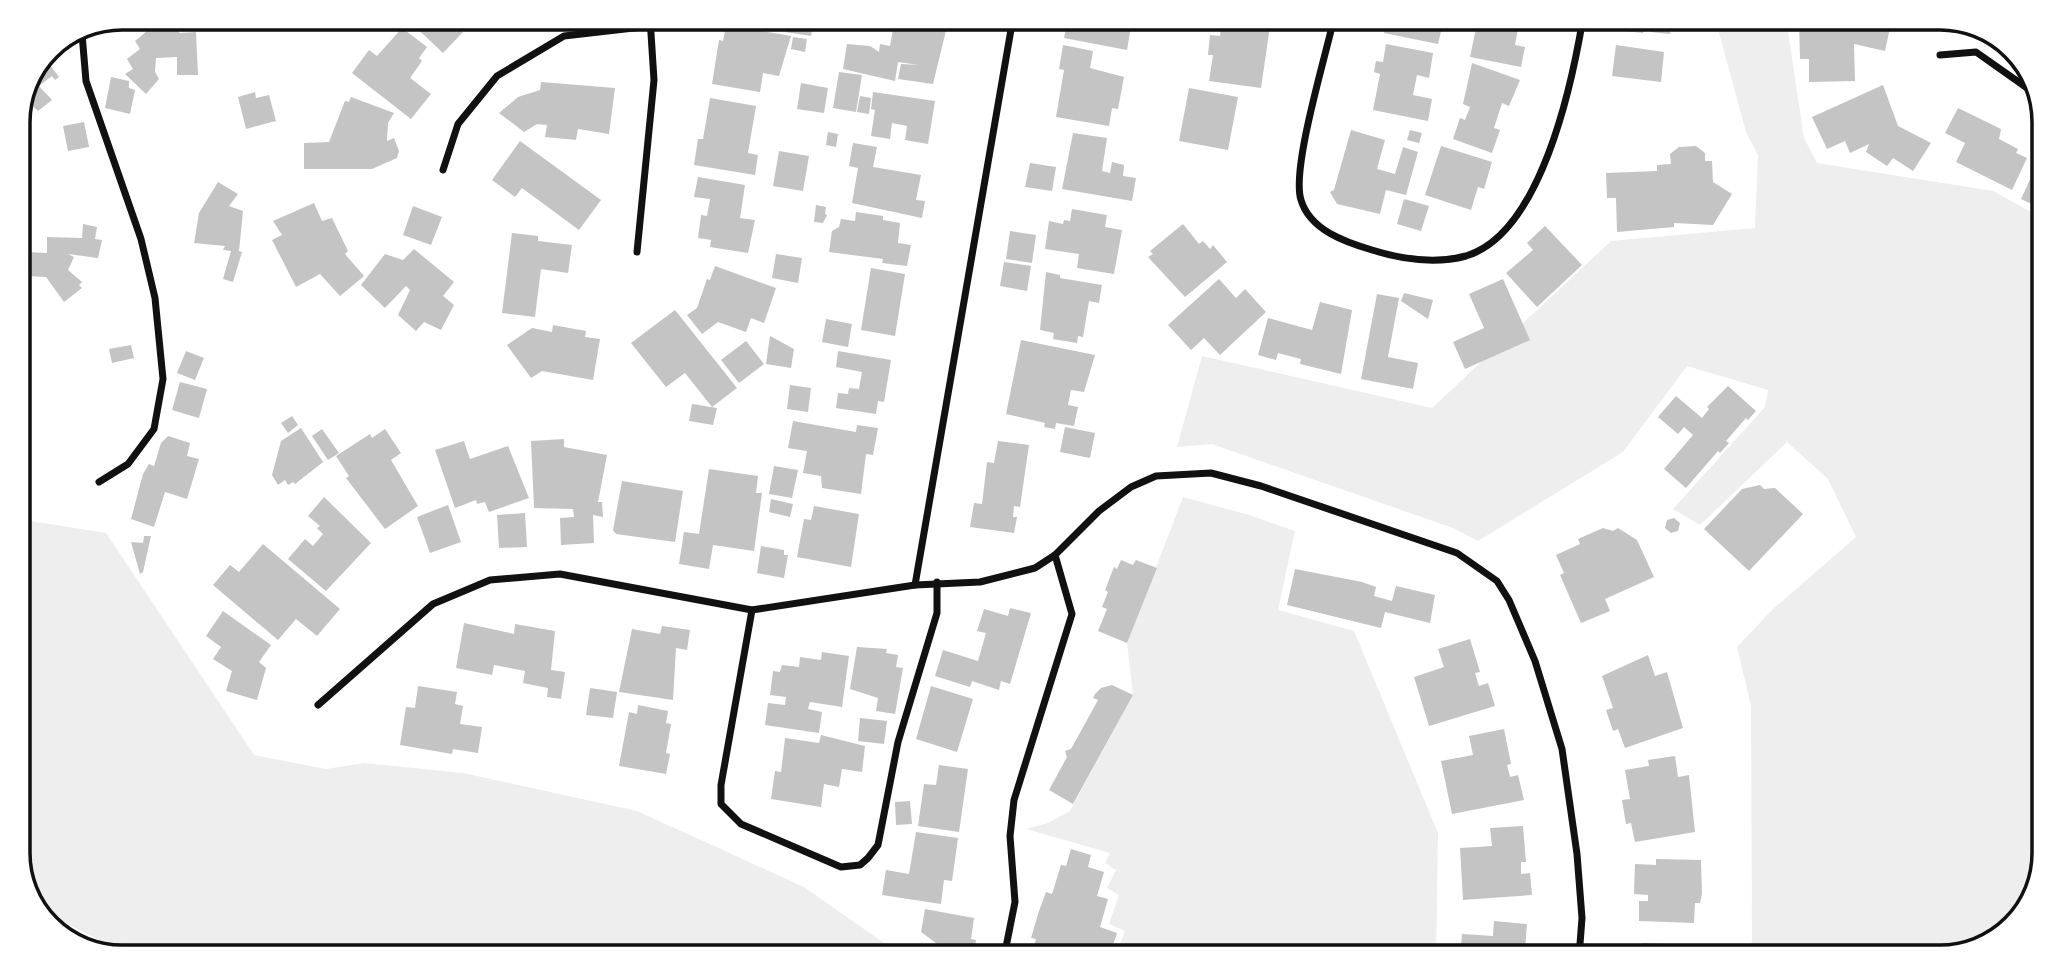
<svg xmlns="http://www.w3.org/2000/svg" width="2062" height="975" viewBox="0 0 2062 975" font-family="Bitter,serif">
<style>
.green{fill:#eee}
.building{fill:#c4c4c4}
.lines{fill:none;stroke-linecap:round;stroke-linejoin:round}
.minor{stroke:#111;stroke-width:7}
.rim{fill:none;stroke:#111;stroke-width:3.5}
</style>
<rect width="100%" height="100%" fill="#fff"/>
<g class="green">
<path d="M1715,18H1786L1804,138L1817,163L1993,191L2044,219V854L2034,899L1998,940L1941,957H1746L1752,941L1751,706L1737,647L1773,609L1856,537L1828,479L1787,442L1700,525L1673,509L1765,407L1768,390L1687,366L1623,452L1478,541L1453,528L1212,444L1177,447L1202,356L1432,408L1611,241L1755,228L1758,155L1746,132Z"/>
<path d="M1183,497L1249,515L1295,531L1278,610L1354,631L1438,833L1436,957H1115L1125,931L1109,924L1119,895L1107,888L1116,870L1105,863L1110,853L1026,829L1048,823L1070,811L1133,695L1127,643Z"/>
<path d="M18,519L106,533L254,755L326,769L364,763L463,773L637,811L804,887L904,957H133L34,907L18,861Z"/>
</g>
<g class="building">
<path d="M406,18H468L458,27L463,32L443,53Z"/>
<path d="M787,18H814L811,36L785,32Z"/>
<path d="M895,18H949L933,84L898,79L901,64L919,65L898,62L895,81L843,69L847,44L870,46L879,52L880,44L890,46Z"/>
<path d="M1068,18L1090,21V18H1160L1158,30L1131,26L1127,50L1064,38Z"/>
<path d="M1387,18L1444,19L1438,44L1384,33Z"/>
<path d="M1472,18H1520L1515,45L1525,47L1521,67L1470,57L1476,28L1470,27Z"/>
<path d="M1618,18H1672L1670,34L1651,32L1652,28L1644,27L1643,33L1616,30Z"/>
<path d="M1222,19L1270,26L1261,88L1209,81L1213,55H1208L1210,35L1220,36Z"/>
<path d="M1864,19L1891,23L1885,51L1854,44L1855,81L1809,82V59H1800L1799,20Z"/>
<path d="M160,20L180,33L196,32L198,75H177V57L156,58L155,72L159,79L146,94L125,74L133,69L127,59L140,49L135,41Z"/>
<path d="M726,25L791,36L779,76L763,73L760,92L712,84L719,40L723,41Z"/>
<path d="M402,28L427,47L419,58L422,61L410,78L431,94L411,119L352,73L369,50L377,56Z"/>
<path d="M793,37L807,39L805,52L791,49Z"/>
<path d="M1386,44L1433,53L1429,78L1417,75L1413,95L1432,99L1428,121L1373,110L1380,74L1374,72L1376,61L1383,62Z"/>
<path d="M1063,45L1093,51L1090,68L1124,77L1118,109L1112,108L1109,126L1056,117L1064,70L1059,69Z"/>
<path d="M1616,45L1664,52L1661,82L1612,76Z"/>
<path d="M44,57L59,77L55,80L52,76L39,86L52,100L38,111L25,99Z"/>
<path d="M1472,63L1520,80L1509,106L1502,103L1494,128L1500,130L1492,153L1453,139L1460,118L1465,120L1470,107L1463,104Z"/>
<path d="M839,72L862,75L856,112L833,108Z"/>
<path d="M111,77L129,81V88L135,90L130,114L105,108Z"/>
<path d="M541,82L615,88L609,134L578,129L576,140L545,137L547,125L537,124L524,132L499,113L518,97L540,90Z"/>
<path d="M801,83L828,88L824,113L797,109Z"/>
<path d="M1883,85L1898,126L1931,143L1913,171L1893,158L1887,166L1866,152L1869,144L1850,153L1845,141L1827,149L1812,117Z"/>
<path d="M1189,88L1238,97L1228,150L1179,141Z"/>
<path d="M255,92L256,98L269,95L276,121L246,129L238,97Z"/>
<path d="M873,92L935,101L928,144L905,140L907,126L892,123L890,139L871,136L875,110L871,109Z"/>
<path d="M860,96L871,98L869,114L857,112Z"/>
<path d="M351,97L394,113L388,123L387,138V141L394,138L399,151L397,158L372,169H304V143L329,142L345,101L349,102Z"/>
<path d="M710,98L756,106L748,153L758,155L755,175L694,165L698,139H703Z"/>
<path d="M1958,108L2001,129L1999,139L2018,149L2016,153L2027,158L2012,190L1956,162L1965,143L1945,133Z"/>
<path d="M84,122L89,147L68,151L63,126Z"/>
<path d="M1351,130L1385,140L1377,169L1395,174L1403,147L1418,152L1406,195L1386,190L1380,214L1337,204L1330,192L1334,190Z"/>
<path d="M1410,130L1422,133L1419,143L1407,140Z"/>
<path d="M828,132L838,134L836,147L826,145Z"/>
<path d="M1073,133L1107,138L1102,171L1110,173L1112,162L1124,165L1123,176L1136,178L1132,201L1062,189Z"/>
<path d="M520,141L601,200L579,230L522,188L515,197L492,180Z"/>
<path d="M853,143L877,147L873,167L921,175L916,200L925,201L922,218L852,203L858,168L849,166Z"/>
<path d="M1441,146L1492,162L1484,189L1478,187L1471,210L1425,195Z"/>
<path d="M1696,146L1705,153V161H1712L1713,182L1732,194L1713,225L1674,223V227L1617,232L1616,198H1607L1606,173L1657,171V165L1671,164L1670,154L1679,147Z"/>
<path d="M779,151L809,156L803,191L773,186Z"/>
<path d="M2044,160V210L2021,199L2033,173L2038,174Z"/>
<path d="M1030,163L1056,167L1052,191L1025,187Z"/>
<path d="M698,177L745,185L740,218L755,220L748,253L710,247L711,240L698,238L701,215L707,216L710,199L694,197Z"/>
<path d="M218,182L238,194L229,206L243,211L239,251L242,252L233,282L223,279L231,251L223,250L225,246L194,243L199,213Z"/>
<path d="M1404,199L1429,206L1421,231L1397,224Z"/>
<path d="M314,203L322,221L332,218L348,251L345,254L364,276L340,296L320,274L296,287L272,240L282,235L273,221Z"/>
<path d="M816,205L826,207L825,214L827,215L823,223L814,222Z"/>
<path d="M413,206L442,217L431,245L403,235Z"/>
<path d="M1072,209L1107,215L1105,227L1122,230L1114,274L1077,268L1079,254L1045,249L1049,221L1063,224L1064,220L1070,221Z"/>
<path d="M856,212L883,216V220L900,223L898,243L911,245L907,266L882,263L883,259L829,252L832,231L839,227L841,219L855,221Z"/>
<path d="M83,224L97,227L95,239L102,240L98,258L68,254L74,257L68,270L82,282L79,285L82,288L64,302L46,277L27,276L29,252L47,253V237L82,238Z"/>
<path d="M1183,224L1199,244L1203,241L1210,249L1213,245L1227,262L1185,297L1148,257L1153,254L1150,251Z"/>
<path d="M1545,226L1582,265L1537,307L1506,273L1533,250L1527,243Z"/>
<path d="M1010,231L1036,235L1032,263L1006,259Z"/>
<path d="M512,233L538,236V241L572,245L568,273L541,269L535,317L502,313Z"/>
<path d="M414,249L454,282L443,296L454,305L441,330L424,322L416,331L398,315L410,290L406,286L385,308L361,285L385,254L403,260Z"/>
<path d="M776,254L802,258L798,283L772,278Z"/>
<path d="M1004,262L1031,266L1027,291L1000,286Z"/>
<path d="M715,266L776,288L764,323L751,318L746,332L718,322L702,334L687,315L697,308L707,279L710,280Z"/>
<path d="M871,268L905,274L895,336L861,330Z"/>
<path d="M1046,272L1060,275V278L1102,285L1099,303L1089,301L1083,337L1078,336L1077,343L1053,339L1054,333L1040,330Z"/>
<path d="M1219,279L1236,298L1245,289L1266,312L1220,355L1204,338L1191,350L1168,325Z"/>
<path d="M1503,279L1530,340L1465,369L1453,342L1484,328L1469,294Z"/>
<path d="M1404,293L1433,300L1428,319L1401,301Z"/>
<path d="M1377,294L1399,298L1388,357L1418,363L1413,389L1361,379Z"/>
<path d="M1320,302L1352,310L1341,374L1300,364L1301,359L1278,353L1276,360L1258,355L1268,318L1312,330Z"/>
<path d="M675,310L737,388L712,407L685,373L666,387L631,343Z"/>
<path d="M826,319L852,324L848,347L822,342Z"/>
<path d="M553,325L586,331L585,337L600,339L593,380L542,371L531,378L507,345L532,328L552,332Z"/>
<path d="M770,336L794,349L791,368L766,364Z"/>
<path d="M1021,340L1095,355L1084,392L1071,390L1068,405L1078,407L1074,426L1056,423L1055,429L1044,427L1045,423L1006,414Z"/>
<path d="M746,341L764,364L739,383L721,360Z"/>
<path d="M131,345L134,358L112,363L109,349Z"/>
<path d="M186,351L204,358L195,380L177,373Z"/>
<path d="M838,351L891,360L884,402L878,401L876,414L836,408L838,393L848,394L849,388L859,389L862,372L836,367Z"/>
<path d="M180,382L207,389L199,418L172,410Z"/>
<path d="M790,385L811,388L808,412L787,409Z"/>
<path d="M1728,386L1756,411L1748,420L1746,418L1726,441L1729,443L1720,453L1718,451L1686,488L1664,469L1693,435L1684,427L1678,434L1658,417L1676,396L1702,418L1709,409L1707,407Z"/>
<path d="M692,404L717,408L713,425L689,421Z"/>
<path d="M292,416L298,425L288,433L281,423Z"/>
<path d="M793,421L856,432L857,425L878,428L873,455L866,454L861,494L822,488L821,476L803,473L807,451L788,448Z"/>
<path d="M1065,427L1095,433L1090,458L1060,452Z"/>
<path d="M301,428L323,462L295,484L293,482L288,485L285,480L278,485L272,475L281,441Z"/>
<path d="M322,429L339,453L328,460L312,436Z"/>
<path d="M385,429L401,453L391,460L418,506L385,529L346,478L349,476L336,456L370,434L372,438Z"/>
<path d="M168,436L190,443L187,456L199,459L187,499L165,492L154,527L131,519L143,474L149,464L154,466L161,443Z"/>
<path d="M564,439V447L607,455L598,502H602L603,517L593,515L594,543L561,545L560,518L574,517L573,509L534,508L531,441Z"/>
<path d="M464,441L470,459L508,446L529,498L489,512L485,502L477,504L476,500L455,508L435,450Z"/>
<path d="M998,441L1029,445L1020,507L1014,506L1013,517H1017L1014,533L970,527L974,503L982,504L987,462L994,463Z"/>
<path d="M774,466L798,470L792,498L769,494Z"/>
<path d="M709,469L758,476L756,493H762L754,551L713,545L709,569L679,564L684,532L699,534Z"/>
<path d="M622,481L683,491L675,542L616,534L613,530Z"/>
<path d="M1760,485L1764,489L1775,488L1803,514L1749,571L1704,529L1742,489Z"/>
<path d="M324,497L371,543L326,591L288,559L305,539L313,546L323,534L317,528L320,526L308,516Z"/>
<path d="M771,499L793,504L790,517L769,512Z"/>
<path d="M448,505L461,542L430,553L417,517Z"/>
<path d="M814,506L859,514L851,567L797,557L804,519L811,520Z"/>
<path d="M525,513L527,547L499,548L497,515Z"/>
<path d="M1674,518L1680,523L1678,531L1671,533L1665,528L1667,520Z"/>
<path d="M1603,528L1613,531L1618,528L1637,540L1654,577L1605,599L1610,611L1581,623L1560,575L1564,573L1556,555L1580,544L1578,539Z"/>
<path d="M144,536H151L143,572L140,574L131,542L143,543Z"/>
<path d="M263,544L340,609L317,636L296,619L278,640L213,585L230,565L239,572Z"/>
<path d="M761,546L784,550V555H788L784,578L757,573Z"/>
<path d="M1121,560L1133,565L1136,560L1157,568L1127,643L1098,631L1107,609L1102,607L1108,592L1105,590L1114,567L1117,569Z"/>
<path d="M1295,569L1362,582L1376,587L1374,596L1392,601L1396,586L1435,595L1430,623L1385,612L1381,628L1287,605Z"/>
<path d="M1010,608L1031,613L1010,684L1001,681L999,690L972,681L970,687L935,676L943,650L978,661L986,633L977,631L984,609L1008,616Z"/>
<path d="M223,611L271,645L259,662L266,668L257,700L226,691L232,671L213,659L221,647L206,636Z"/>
<path d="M464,623L514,634L515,624L555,631L551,670L565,672L561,699L547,697L548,688L523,683L525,671L494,665L492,675L456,668Z"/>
<path d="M662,626L690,630L687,650L676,648L673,700L619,692L632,629L660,634Z"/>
<path d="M1470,639L1480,672L1475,673L1479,686L1488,683L1495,706L1429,726L1414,677L1444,667L1438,649Z"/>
<path d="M857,647L887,649L886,653L898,655L896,667L903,668L895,714L876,711L878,698L850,689Z"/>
<path d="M822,652L849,656L842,707L810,702L808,709L822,712L819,733L765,725L768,703L785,705L786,697L770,695L773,671L780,672L782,665L799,667L800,657L821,660Z"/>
<path d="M1648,655L1655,676L1667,672L1683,728L1625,748L1618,729L1613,731L1606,710L1613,708L1602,676Z"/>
<path d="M1112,685L1133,695L1073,804L1049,790L1067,757L1065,751L1071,749L1098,700L1093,698L1095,694L1101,688Z"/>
<path d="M418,686L457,692L455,704L463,706L460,724L482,727L478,753L453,749L452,754L400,745L406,707L415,708Z"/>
<path d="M931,686L973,699L957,752L916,739Z"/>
<path d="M590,688L617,692L613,718L586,715Z"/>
<path d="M638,705L668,711L666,723L671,724L666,753L670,754L666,774L619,766L629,712L637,714Z"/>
<path d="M860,718L887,721L884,744L858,741Z"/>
<path d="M1504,729L1511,764L1507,765L1510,777L1518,775L1524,800L1452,814L1441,761L1473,755L1469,736Z"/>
<path d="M821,735L865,746L862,772L842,769L839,787L824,784L821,807L771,799L775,771L781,772L785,738L819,743Z"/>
<path d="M1675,756L1678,777L1689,775L1695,832L1635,842L1631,823L1626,824L1622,800L1630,799L1625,770L1649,766L1648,760Z"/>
<path d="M939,765L968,769L959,832L918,826L924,784L936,785Z"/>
<path d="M910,801L912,824L896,825L895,802Z"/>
<path d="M1523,826L1526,862H1521V874L1530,873L1532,895L1463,900L1460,848L1492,846L1490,828Z"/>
<path d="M916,832L958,838L952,881L944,880L941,904L882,895L886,870L909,874Z"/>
<path d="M1071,849L1091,855L1088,867L1104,872L1097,896L1108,899L1100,927L1117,933L1109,957H1090L1076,952L1075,957H1056L1033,950L1036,939L1031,938L1039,911L1046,892L1052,894L1061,865L1066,866Z"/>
<path d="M1656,859L1701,860L1702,894L1700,903H1695L1694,923L1639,921V901H1648V895L1634,894L1635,864L1656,865Z"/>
<path d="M925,909L974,918L971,939L976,940L974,951L969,950L963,957H955L921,932Z"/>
<path d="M1494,921L1527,924L1525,950L1516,949V957H1460L1462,934L1493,936Z"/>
<path d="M1642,943L1669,944L1668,950H1686V957H1642Z"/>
</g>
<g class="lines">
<g class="minor">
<path d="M1334,18C1326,55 1291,169 1301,200C1310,230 1345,242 1372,250C1401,259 1436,264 1466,256C1541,234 1572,84 1583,18"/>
<path d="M82,34L86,81L141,239L155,298L163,379L154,429L128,464L99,482"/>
<path d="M1940,55L1976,52L2037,95"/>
<path d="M443,170L458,124L497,76L564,36L651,26"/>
<path d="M637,252L654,80L650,18"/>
<path d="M915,585L1013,18"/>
<path d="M752,610L721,785V804L741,824L841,867L860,865L868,858L878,845L898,742L937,613V582"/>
<path d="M318,705L433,604L490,580L560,574L752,610L915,585L980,582L1035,568L1055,555L1099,511L1131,487L1156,476L1211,473L1261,486L1457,553L1497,581L1509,600L1535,661L1562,749L1577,854L1582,918L1579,957"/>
<path d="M1004,957L1015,902L1010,836L1014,800L1072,614L1055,555"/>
</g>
</g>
<path d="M0 0H2062V975H0ZM122 30H1940A92 92 0 0 1 2032 122V853A92 92 0 0 1 1940 945H122A92 92 0 0 1 30 853V122A92 92 0 0 1 122 30Z" fill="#fff" fill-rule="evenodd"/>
<path class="rim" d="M122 30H1940A92 92 0 0 1 2032 122V853A92 92 0 0 1 1940 945H122A92 92 0 0 1 30 853V122A92 92 0 0 1 122 30Z"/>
</svg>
